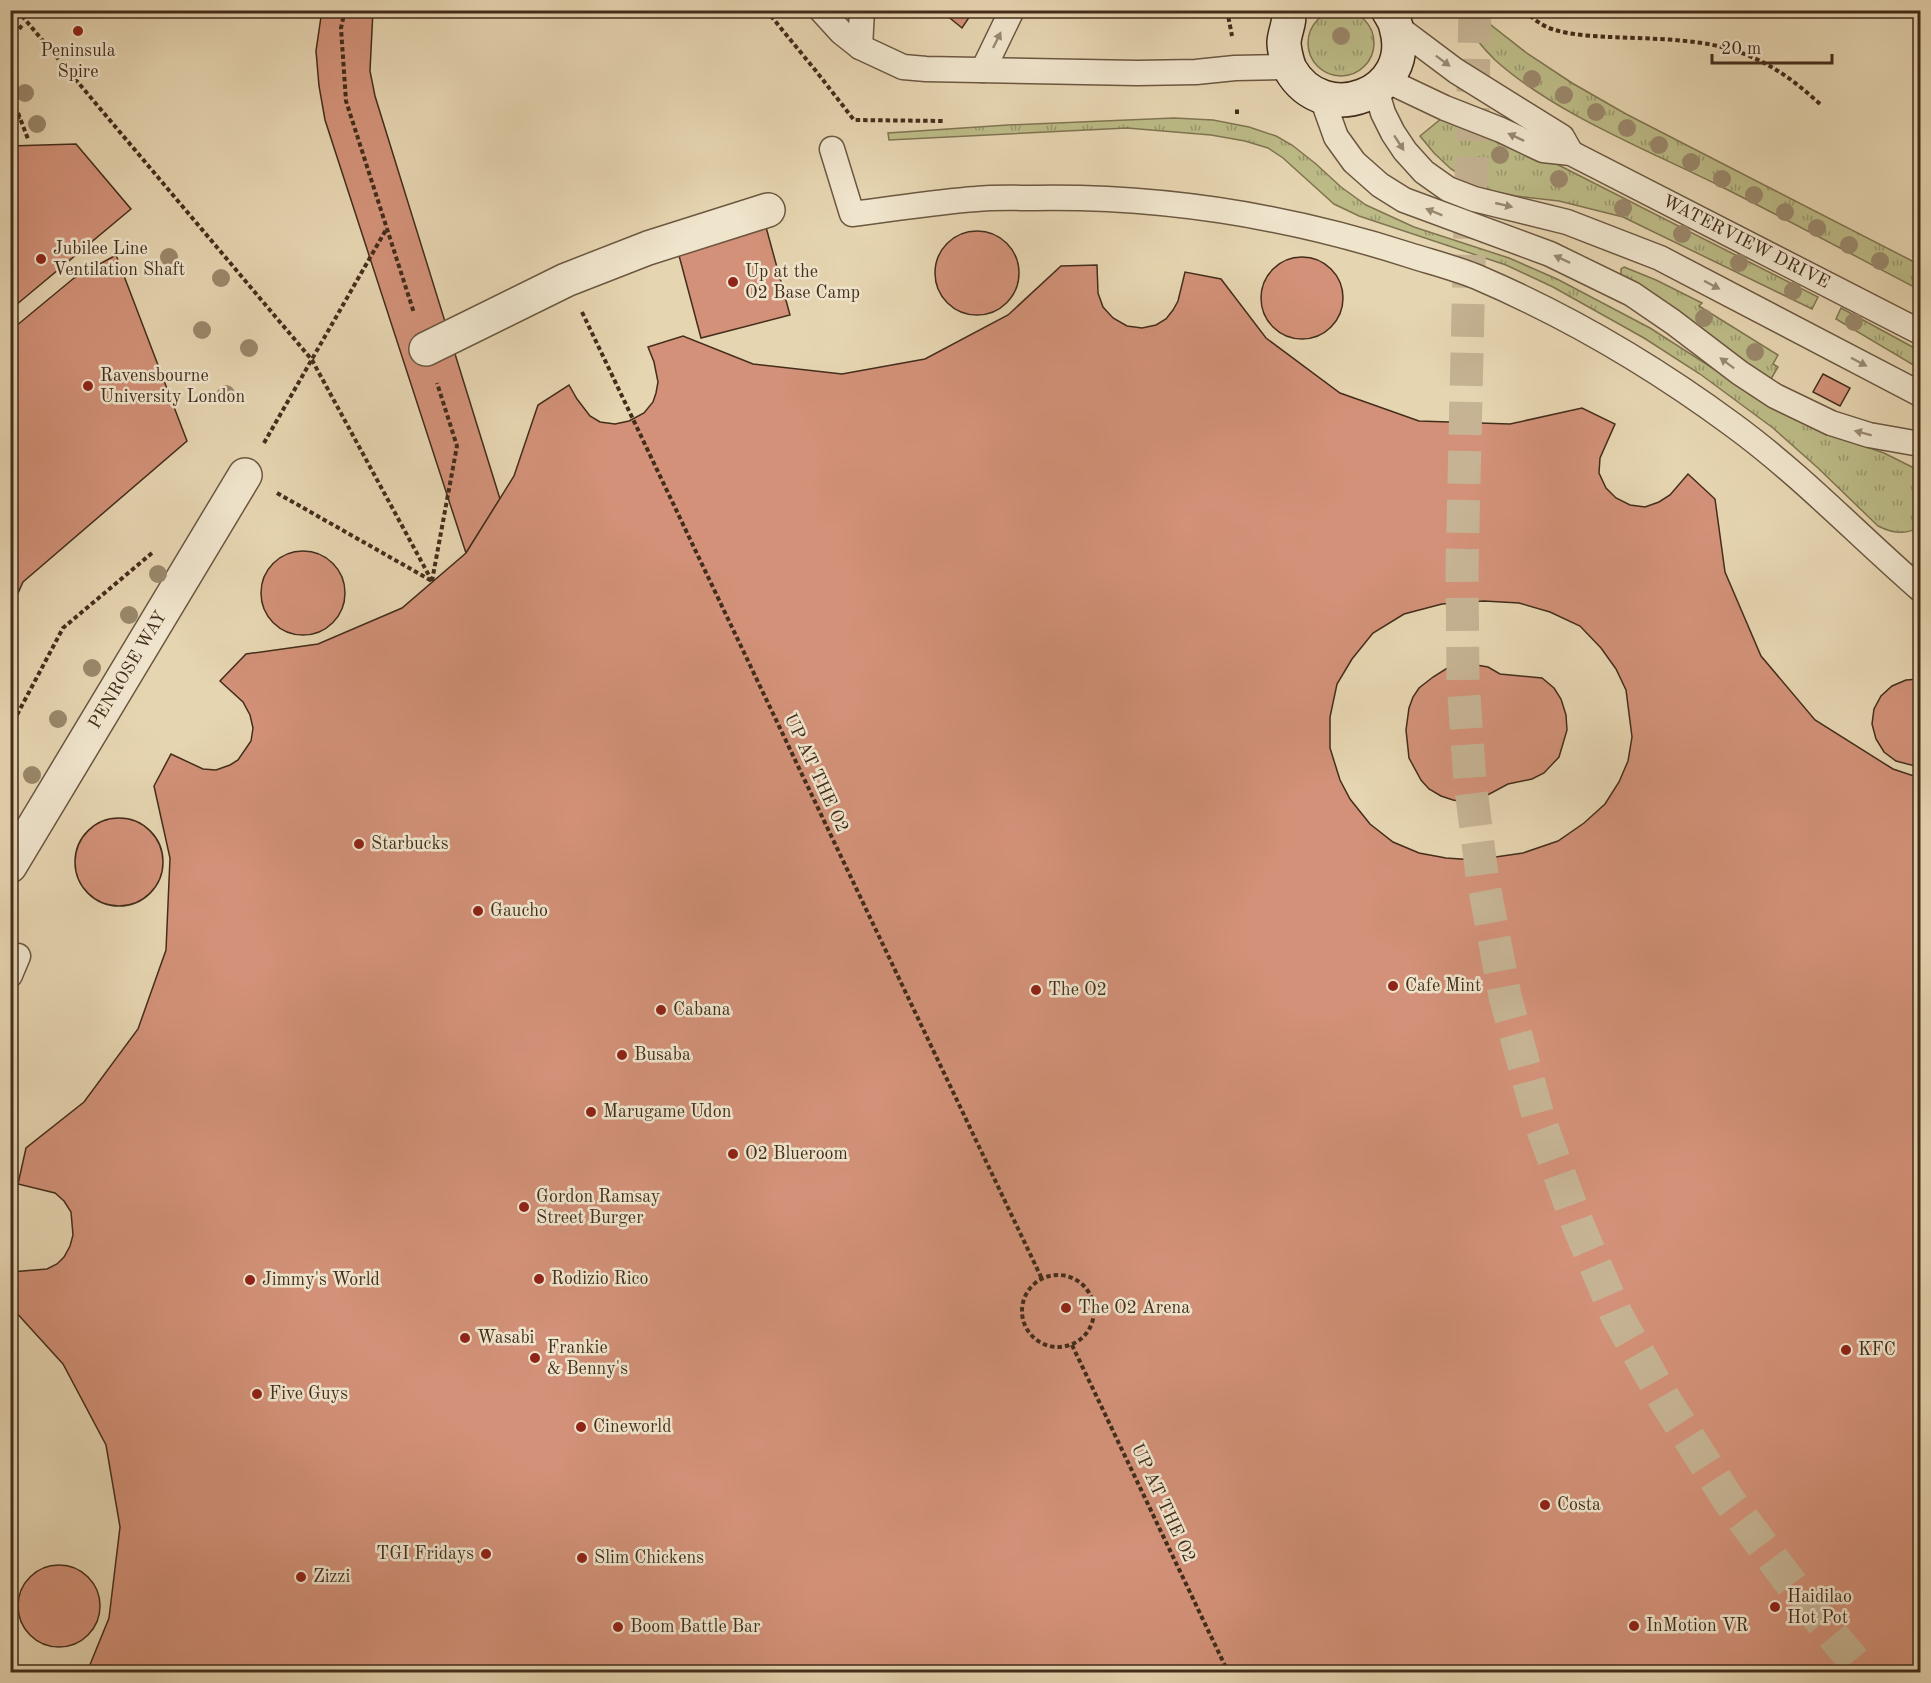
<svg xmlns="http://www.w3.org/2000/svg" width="1931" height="1683" viewBox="0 0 1931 1683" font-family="'Old Standard TT',serif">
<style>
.grass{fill:url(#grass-tufts);stroke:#807451;stroke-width:1.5}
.building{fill:#d29178;stroke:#432d1b;stroke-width:1.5;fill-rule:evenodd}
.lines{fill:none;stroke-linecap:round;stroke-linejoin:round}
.highway-tunnel{stroke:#c5b393;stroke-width:33;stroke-dasharray:33 16;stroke-linecap:butt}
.lane-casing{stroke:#6c5740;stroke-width:27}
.street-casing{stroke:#6c5740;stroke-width:36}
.secondary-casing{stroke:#432d1b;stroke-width:36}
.path{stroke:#432d1b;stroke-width:4;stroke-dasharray:4.5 3;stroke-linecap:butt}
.lane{stroke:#efe4cc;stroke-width:24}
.street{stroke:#efe4cc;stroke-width:33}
.secondary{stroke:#efe4cc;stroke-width:33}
.tree{fill:#9a886b}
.oneway{fill:#998874}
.poi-dot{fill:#8f2418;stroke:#efe4cc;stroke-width:2}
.labels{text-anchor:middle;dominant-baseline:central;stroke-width:5;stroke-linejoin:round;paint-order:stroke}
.poi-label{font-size:18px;fill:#432d1b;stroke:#efe4cc;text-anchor:start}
.street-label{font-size:18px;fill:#432d1b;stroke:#efe4cc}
</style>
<defs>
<pattern id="grass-tufts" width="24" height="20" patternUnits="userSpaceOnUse" patternTransform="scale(1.5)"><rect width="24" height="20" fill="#bcbb87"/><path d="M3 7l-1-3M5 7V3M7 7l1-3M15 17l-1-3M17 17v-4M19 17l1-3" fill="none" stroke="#9a986e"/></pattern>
</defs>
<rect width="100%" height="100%" fill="#e6d5b1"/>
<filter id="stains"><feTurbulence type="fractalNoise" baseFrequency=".00333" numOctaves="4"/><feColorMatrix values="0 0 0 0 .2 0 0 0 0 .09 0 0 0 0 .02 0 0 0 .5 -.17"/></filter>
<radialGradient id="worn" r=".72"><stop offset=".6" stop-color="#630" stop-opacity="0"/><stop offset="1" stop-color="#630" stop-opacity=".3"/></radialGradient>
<g class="grass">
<circle cx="1341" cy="43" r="33"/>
<path d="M1455,11H1473L1528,54L1572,83L1626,114L1920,265V290C1853,255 1786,219 1718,185C1647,150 1554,113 1495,60C1480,45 1467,28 1455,11Z"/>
<path d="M1174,118L1213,120L1249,127L1276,136L1292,145L1316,164L1341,187L1366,205L1414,227L1509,258L1557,279L1650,328L1784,414L1849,441L1884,453L1920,471V526C1907,536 1892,533 1878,526L1818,468L1773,428L1700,374L1644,338L1553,287L1506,265L1359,216L1334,204L1283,158L1268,148L1245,141L1211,135L1127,128L889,140L888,133L1008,125Z"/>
<path d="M1442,118L1529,150L1818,297L1812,309L1623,217L1559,201L1516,196L1492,191L1471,181L1451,169L1434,153L1420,136Z"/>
<path d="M1624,267L1656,280L1702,303L1699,306L1778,355L1773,364L1778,367L1771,379L1623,277L1621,274V269Z"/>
<path d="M1841,308L1920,351V369L1836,319Z"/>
</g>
<g class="building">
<path d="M322,10H373L370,71L375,96L500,499L466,553L325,120L319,86L316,51Z"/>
<path d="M940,10H974L962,28Z"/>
<path d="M76,144L131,209L10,310V146Z"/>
<path d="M766,227L790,315L701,338L677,248Z"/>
<circle cx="977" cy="273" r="42"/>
<path d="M116,255L187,441L23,582L10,611V331L74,278Z"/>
<circle cx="1302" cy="298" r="41"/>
<path d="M1097,265L1098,293L1103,307L1113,318L1127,326L1142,328L1156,325L1166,319L1173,310L1178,301L1185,272L1221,279L1266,338L1340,393L1419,421L1510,424L1582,408L1615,424L1600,458L1599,473L1606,488L1616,498L1630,505L1645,507L1659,502L1670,495L1688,474L1715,499L1725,572L1761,656L1815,720L1893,769L1920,778V1672H87L109,1618L120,1527L106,1445L63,1364L13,1309L11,1272L47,1269L57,1264L64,1257L70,1246L73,1235L71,1212L64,1201L55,1193L18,1184L26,1148L84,1102L138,1029L166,950L170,858L154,786L171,754L203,769L216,770L230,765L238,760L251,741L253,728L250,715L243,702L220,681L246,654L318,644L402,608L466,553L514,476L538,405L569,385L577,399L590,416L600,422L615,424L629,421L644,413L653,402L656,393L658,382L654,362L648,347L683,336L753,364L842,374L925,359L1008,315L1061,266ZM1484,601L1519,603L1550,612L1580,626L1601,648L1616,669L1626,690L1632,737L1628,761L1619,782L1605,804L1584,823L1558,841L1523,853L1475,860L1446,858L1419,853L1393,842L1370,824L1350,799L1340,780L1330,748V717L1337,684L1352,659L1373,633L1404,614L1442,604Z"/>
<path d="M1823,374L1850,388L1840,406L1813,392Z"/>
<circle cx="303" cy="593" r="42"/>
<path d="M1465,663L1488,667L1500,674L1542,678L1554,688L1561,699L1566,715L1567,730L1559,757L1544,773L1532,779L1508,784L1482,798L1464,802L1453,800L1441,796L1429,789L1421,780L1409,758L1406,730L1409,708L1413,697L1419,688L1433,677L1449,667Z"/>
<path d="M1920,679V764L1911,765L1896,761L1884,752L1876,739L1872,724L1874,709L1881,696L1892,686L1906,680Z"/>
<circle cx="119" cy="862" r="44"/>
<circle cx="59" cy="1606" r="41"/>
</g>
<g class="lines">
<path class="highway-tunnel" d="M1475,10L1462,568L1463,681L1470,782L1482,875L1505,996L1539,1119L1578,1225L1617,1316L1666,1402L1730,1502L1805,1602L1863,1672"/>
<g class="lane-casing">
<g id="lane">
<path d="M821,10L841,32L860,47L903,67L926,69L1137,73L1196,72L1235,68L1289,67"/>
<path d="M1396,26L1456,71L1562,137L1571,153"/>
<path d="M860,47L862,10"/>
<path d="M983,70L1012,10"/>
<path d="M1386,80L1445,108L1501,130L1543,150L1571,153L1920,332"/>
<path d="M1376,89L1383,113L1393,133L1405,151L1424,172L1448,189L1474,199L1567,222L1660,258L1920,394"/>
<path d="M1322,98L1336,137L1354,162L1380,185L1404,200L1550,254L1632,294L1673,322L1740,373L1775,396L1831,423L1869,435L1920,444"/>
<path d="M832,149L852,214C893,209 935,202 976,199C996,197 1016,198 1035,198C1162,196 1288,216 1409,255C1431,262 1455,268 1477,277C1568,316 1653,366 1733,425C1800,474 1858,535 1920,589"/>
<path d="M10,975L18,956"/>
</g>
</g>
<g class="street-casing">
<g id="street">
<path d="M426,349L566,280L648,248L768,210"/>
<path d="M10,866L245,475"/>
</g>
</g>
<g class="secondary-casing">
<path id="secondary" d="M1288,10C1291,22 1285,30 1284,42C1284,49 1287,62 1290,69C1324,129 1416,94 1396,27C1395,21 1391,16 1388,10"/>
</g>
<g class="path">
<path d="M17,10L312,360L432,581"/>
<path d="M345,10L341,28L346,101L414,313"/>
<path d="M766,10L816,71L854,120L943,121"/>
<path d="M1227,10L1232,36"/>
<path d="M1525,10C1532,19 1544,27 1555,30C1572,35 1592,36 1610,37C1650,39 1694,38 1733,50C1768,61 1794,80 1821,105"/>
<path d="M10,41L23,24"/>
<path d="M10,92L28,139"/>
<path d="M1237,114V109"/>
<path d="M10,121L20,117"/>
<path d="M582,312L1042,1279"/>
<path d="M264,443L387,228"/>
<path d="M277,493L432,581"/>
<path d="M432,581L457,446L437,383"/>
<path d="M10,728L63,628L152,553"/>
<circle cx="1058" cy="1311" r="36"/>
<path d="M1072,1345L1228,1672"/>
</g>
<use href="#lane" class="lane"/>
<use href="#street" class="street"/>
<use href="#secondary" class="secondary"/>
</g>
<g class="tree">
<circle cx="1341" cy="36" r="9"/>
<circle cx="1532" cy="79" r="9"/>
<circle cx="25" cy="93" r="9"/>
<circle cx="1564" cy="95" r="9"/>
<circle cx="1596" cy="112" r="9"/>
<circle cx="37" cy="124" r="9"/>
<circle cx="1627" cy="128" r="9"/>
<circle cx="1659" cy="145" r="9"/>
<circle cx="1500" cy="155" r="9"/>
<circle cx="1691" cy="162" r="9"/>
<circle cx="1559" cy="179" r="9"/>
<circle cx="1722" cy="179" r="9"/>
<circle cx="1754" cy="195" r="9"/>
<circle cx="1623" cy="208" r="9"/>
<circle cx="1785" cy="212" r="9"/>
<circle cx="1817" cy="228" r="9"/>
<circle cx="1682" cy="234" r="9"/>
<circle cx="1849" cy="245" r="9"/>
<circle cx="169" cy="257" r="9"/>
<circle cx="1880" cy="261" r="9"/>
<circle cx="1739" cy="263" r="9"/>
<circle cx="221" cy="278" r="9"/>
<circle cx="1793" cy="291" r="9"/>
<circle cx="1704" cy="318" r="9"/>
<circle cx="1854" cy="322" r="9"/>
<circle cx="202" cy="330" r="9"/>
<circle cx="249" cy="348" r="9"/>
<circle cx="1755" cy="352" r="9"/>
<circle cx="226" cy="394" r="9"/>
<circle cx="158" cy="574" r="9"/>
<circle cx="129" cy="615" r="9"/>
<circle cx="92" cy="668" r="9"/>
<circle cx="58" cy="719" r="9"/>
<circle cx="32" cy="775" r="9"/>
</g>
<defs><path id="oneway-solid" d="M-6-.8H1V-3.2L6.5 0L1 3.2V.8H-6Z" transform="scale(1.5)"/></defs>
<g class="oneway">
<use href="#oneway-solid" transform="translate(997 40) rotate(-64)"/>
<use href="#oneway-solid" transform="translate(1443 61) rotate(37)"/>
<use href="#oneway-solid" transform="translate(1516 137) rotate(-155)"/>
<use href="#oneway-solid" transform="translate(1399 143) rotate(57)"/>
<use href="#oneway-solid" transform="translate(1504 205) rotate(13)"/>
<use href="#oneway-solid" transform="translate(1434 212) rotate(-158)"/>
<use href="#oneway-solid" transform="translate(1562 259) rotate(-155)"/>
<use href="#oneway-solid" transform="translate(1712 285) rotate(28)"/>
<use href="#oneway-solid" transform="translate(1859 362) rotate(28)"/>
<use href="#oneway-solid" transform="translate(1727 363) rotate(-143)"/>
<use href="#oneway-solid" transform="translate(1863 433) rotate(-165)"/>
</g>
<g class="poi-dot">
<circle cx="78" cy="31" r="6"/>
<circle cx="41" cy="259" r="6"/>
<circle cx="733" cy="282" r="6"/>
<circle cx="88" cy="386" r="6"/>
<circle cx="359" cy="844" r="6"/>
<circle cx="478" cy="911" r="6"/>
<circle cx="1393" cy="986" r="6"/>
<circle cx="1036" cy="990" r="6"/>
<circle cx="661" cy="1010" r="6"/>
<circle cx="622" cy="1055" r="6"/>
<circle cx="591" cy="1112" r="6"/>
<circle cx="733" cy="1154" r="6"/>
<circle cx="524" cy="1207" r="6"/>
<circle cx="539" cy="1279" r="6"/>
<circle cx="250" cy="1280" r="6"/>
<circle cx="1066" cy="1308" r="6"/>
<circle cx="465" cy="1338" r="6"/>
<circle cx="1846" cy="1350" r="6"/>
<circle cx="535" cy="1358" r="6"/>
<circle cx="257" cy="1394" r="6"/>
<circle cx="581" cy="1427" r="6"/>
<circle cx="1545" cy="1505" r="6"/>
<circle cx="486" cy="1554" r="6"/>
<circle cx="582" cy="1558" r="6"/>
<circle cx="301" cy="1577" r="6"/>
<circle cx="1775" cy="1607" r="6"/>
<circle cx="1634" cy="1626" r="6"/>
<circle cx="618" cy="1627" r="6"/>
</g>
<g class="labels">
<g class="poi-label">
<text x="78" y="51" text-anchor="middle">Peninsula<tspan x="78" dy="21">Spire</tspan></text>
<text x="53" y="249">Jubilee Line<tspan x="53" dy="21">Ventilation Shaft</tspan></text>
<text x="745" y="272">Up at the<tspan x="745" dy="21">O2 Base Camp</tspan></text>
<text x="100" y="376">Ravensbourne<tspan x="100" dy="21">University London</tspan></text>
<text x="371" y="844">Starbucks</text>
<text x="490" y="911">Gaucho</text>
<text x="1405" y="986">Cafe Mint</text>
<text x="1048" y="990">The O2</text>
<text x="673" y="1010">Cabana</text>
<text x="634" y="1055">Busaba</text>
<text x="603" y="1112">Marugame Udon</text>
<text x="745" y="1154">O2 Blueroom</text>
<text x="536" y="1197">Gordon Ramsay<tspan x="536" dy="21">Street Burger</tspan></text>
<text x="551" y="1279">Rodizio Rico</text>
<text x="262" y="1280">Jimmy's World</text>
<text x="1078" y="1308">The O2 Arena</text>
<text x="477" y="1338">Wasabi</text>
<text x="547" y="1348">Frankie<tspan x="547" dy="21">&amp; Benny's</tspan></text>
<text x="1858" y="1350">KFC</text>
<text x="269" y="1394">Five Guys</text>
<text x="593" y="1427">Cineworld</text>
<text x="1557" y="1505">Costa</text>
<text x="474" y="1554" text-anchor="end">TGI Fridays</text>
<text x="594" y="1558">Slim Chickens</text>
<text x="313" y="1577">Zizzi</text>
<text x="1787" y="1597">Haidilao<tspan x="1787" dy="21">Hot Pot</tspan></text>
<text x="1646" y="1626">InMotion VR</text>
<text x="630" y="1627">Boom Battle Bar</text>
</g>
<g class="street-label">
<text transform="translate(1746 242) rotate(27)">WATERVIEW DRIVE</text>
<text transform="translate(128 670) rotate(-59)">PENROSE WAY</text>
<text transform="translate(816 773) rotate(65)">UP AT THE O2</text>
<text transform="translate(1163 1503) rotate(65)">UP AT THE O2</text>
</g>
</g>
<rect width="1931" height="1683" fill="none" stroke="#e6d5b1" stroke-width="36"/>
<rect x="12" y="12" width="1907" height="1659" fill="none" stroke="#432d1b" stroke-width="3"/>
<rect x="18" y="18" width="1895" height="1647" fill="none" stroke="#432d1b" stroke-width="1.5"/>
<path d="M1712 54v9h120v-9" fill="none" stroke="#432d1b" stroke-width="3"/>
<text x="1721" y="54" font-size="18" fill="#432d1b" stroke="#efe4cc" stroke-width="4.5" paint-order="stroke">20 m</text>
<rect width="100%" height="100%" filter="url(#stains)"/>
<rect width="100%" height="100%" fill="url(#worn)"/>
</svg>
